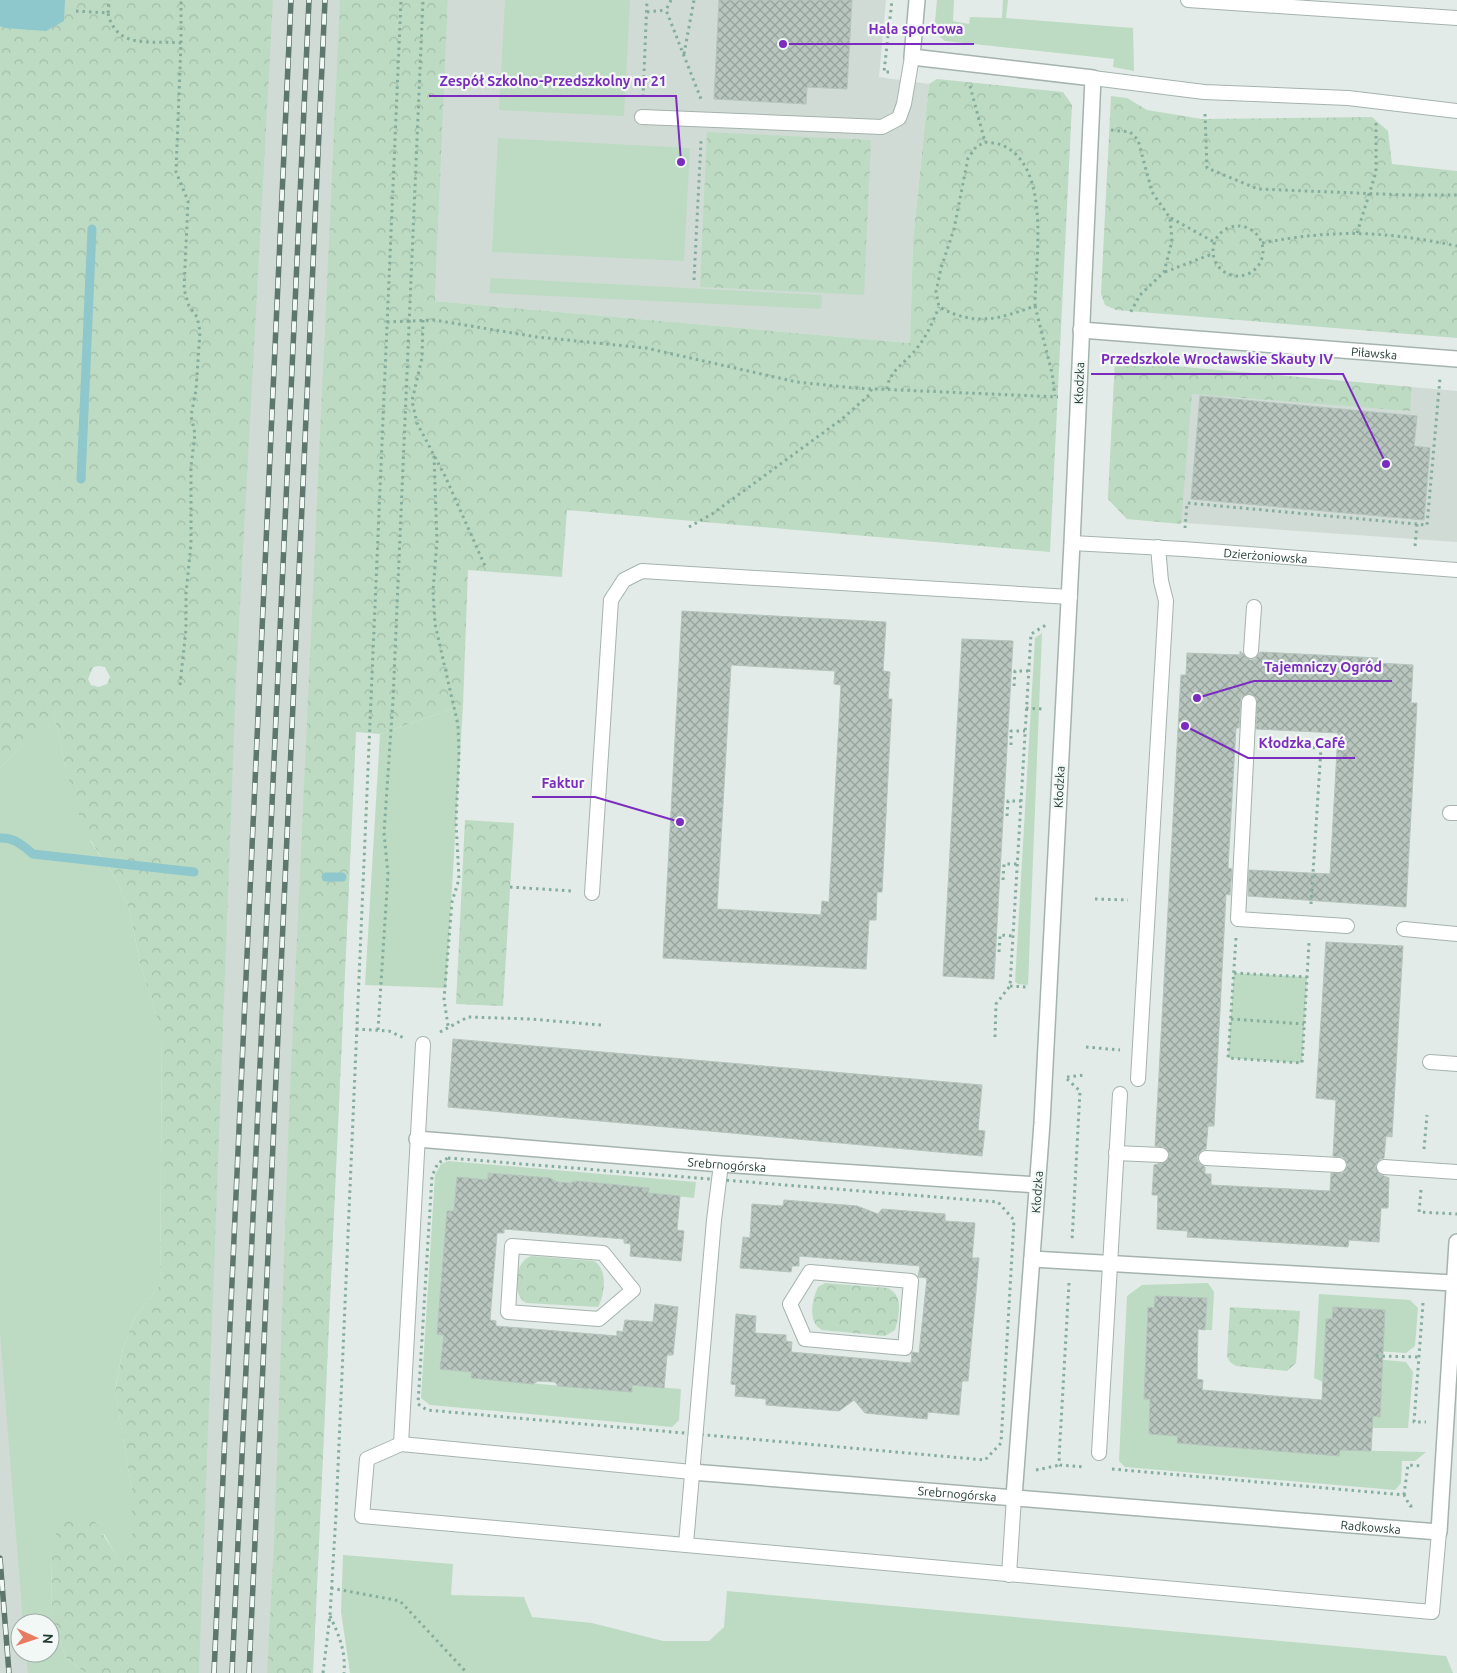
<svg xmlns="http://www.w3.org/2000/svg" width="1457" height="1673" viewBox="0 0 1457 1673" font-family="Ubuntu,sans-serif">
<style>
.built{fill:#d0dbd5}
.grass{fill:#bddbc3}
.forest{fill:url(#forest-crowns);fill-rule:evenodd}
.water{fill:#8ec7cc}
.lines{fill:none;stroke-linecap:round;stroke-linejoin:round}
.stream{stroke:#8ec7cc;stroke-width:9}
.building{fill:url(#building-cross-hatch);stroke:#b5c4bd;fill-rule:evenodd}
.lane-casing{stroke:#a5b3ad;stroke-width:16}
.street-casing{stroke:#a5b3ad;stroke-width:18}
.path{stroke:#85ad9d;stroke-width:3;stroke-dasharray:2.5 4;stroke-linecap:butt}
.lane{stroke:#fff;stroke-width:14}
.street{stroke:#fff;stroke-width:15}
.rail-casing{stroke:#5e776e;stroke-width:5.5}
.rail{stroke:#f2f8f5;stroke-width:4;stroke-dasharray:11;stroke-linecap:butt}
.labels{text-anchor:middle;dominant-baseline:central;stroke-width:4.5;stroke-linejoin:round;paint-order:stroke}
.street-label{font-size:12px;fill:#233b33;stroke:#f2f8f5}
.leader{fill:none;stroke:#7b2cbf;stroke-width:2}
.callout-dot{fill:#7b2cbf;stroke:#f2f8f5;stroke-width:2}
.callout-label{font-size:14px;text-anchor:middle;font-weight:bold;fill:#7b2cbf;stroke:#f2f8f5;stroke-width:4.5;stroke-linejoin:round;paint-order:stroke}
</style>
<defs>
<pattern id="forest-crowns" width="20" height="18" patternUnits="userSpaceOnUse" patternTransform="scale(1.25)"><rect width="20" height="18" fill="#bddbc3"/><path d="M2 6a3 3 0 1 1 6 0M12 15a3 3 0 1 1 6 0" fill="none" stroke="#a2bda8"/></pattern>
<pattern id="building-cross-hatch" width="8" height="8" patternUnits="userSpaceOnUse" patternTransform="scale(1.25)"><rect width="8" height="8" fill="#b8c6bf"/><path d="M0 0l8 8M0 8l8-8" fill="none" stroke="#95a29c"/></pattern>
</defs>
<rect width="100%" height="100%" fill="#e2ebe7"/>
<g class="built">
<path d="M213,0H389L313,1673H184Z"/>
<path d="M448,0H886L879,77L929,84L913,240L910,343L435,301Z"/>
<path d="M1115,361L1457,391V542L1127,519L1108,499Z"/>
<path d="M0,1280L31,1623H20V1653H33L35,1673H0Z"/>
</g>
<g class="grass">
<path d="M505,0H630L624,116L499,110Z"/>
<path d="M937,0H954L953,21L969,24L970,17L1002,18L1003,0H1008L1006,18L1133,28L1134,71L1113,67L1114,59L945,41L934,32Z"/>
<path d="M498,138L690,148L684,261L492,252Z"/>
<path d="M491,278L822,295L821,309L489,293Z"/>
<path d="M1042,633L1028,985L1018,984L1015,982L1035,638Z"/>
<path d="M463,705L446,988L365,985L380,734Z"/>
<path d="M54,713L65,766L91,842L116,879L130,912L140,963L162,1033L160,1285L135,1317L123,1348L115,1391L132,1490V1551L119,1560L104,1534L51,1556L52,1615L66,1658L86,1673H28L26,1653H50V1623H23L0,1333V768Z"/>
<path d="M1234,973L1307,977L1302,1063L1228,1058Z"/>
<path d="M448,1161L696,1182L694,1198L648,1193V1188L577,1181C566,1187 505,1176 488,1174V1180L454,1211H447L437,1334L444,1335L441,1369L472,1372L471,1378L632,1392V1385L681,1389L679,1420L672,1427L430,1405L421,1398L435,1175L441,1164Z"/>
<path d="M1208,1283L1214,1292L1212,1330H1205L1207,1298L1155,1296L1154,1308H1148L1144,1398L1150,1399L1149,1434L1178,1436L1177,1442L1339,1456L1340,1450L1426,1452L1415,1461H1402L1401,1483L1395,1490L1125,1467L1119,1461L1127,1296L1142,1285Z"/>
<path d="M1319,1294L1410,1300L1418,1308L1415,1346L1406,1353L1376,1351L1383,1341L1385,1310L1333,1308L1332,1319L1326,1320L1323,1382L1314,1378Z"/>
<path d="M1375,1359L1406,1362L1413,1372L1408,1428H1373V1416L1379,1417Z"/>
<path d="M343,1555L453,1564L451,1595L524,1597L532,1617L592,1623L663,1641H709L724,1627L727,1591L1446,1656L1453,1673H350L341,1612Z"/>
</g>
<g class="forest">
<path d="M0,0H273L236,679L199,1673H86L66,1658L52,1615L51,1556L57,1530L75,1515L93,1519L119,1559L132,1551V1490L115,1392L123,1348L135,1317L160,1285L162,1034L140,963L130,912L116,879L83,829L65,766L54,714L0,768ZM99,666L105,667L110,677L107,684L99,687L91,685L88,679L93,667Z"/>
<path d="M340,0H448L435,301L910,343L913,240L929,84L937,79L1063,92L1072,105L1050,552L567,510L562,577L468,570L463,705L380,734L356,732L313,1673H267L274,1544L289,1113Z"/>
<path d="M1111,96L1127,98L1147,110L1202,119L1372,117L1388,131L1392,164L1457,171V338L1116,310L1105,305L1101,294Z"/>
<path d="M707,132L871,140L864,295L700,287Z"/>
<path d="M1115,361L1412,387L1410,411L1192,394L1181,524L1127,519L1108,499Z"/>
<path d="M465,820L514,823L503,1006L456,1004Z"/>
<path d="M532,1256L594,1261C608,1269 605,1294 598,1307L526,1303C511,1295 514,1260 532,1256Z"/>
<path d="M825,1283L888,1288C904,1296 899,1315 895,1330L885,1336L822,1330C807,1322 812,1300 818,1287Z"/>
<path d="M1230,1307L1300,1311L1296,1363L1287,1371L1236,1366L1230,1362L1227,1356Z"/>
</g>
<path class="water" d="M0,0H65L64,21L46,31L5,28L0,26Z"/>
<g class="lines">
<g class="stream">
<path d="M81,479L92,229"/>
<path d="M0,838C14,837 23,846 33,854L194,872"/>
<path d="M326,877H342"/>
</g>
</g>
<g class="building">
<path d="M719,0H852L847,89L807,87L806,104L714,99Z"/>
<path d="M1200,396L1417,416L1414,446L1430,448L1424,520L1191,499Z"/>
<path d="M682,611L886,622L883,671L890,672L888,699H892L882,892H877L876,920H869L866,969L663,958ZM731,665L835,671L834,684L841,685L829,902L822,901L821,915L717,909Z"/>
<path d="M962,639L1013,641L994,979L943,976Z"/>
<path d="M1240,651L1250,660L1255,659L1260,652L1378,658V663L1413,665L1411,703H1417L1406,907L1248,896L1249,870L1330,874L1338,733L1256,729L1257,698L1249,693L1241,698L1239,728H1236L1228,868L1232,869L1230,895L1226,894L1214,1126H1208L1206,1149L1202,1150L1197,1157L1198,1162L1205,1167V1174H1211V1185L1330,1191L1331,1173H1343L1348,1165L1343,1157L1333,1156L1336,1100L1316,1098L1326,942L1403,946L1392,1137L1386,1136L1384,1158L1380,1159L1375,1166L1379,1174L1389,1178L1388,1208H1381L1379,1242L1349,1240L1348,1247L1285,1243L1187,1237L1188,1231L1157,1229L1158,1195H1152L1154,1165L1165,1162L1170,1155L1165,1147L1155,1146L1181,675H1186L1187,653L1240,655Z"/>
<path d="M453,1039L982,1085L978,1130L985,1131L982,1156L448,1107Z"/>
<path d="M488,1173L550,1178L557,1182L569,1183L577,1181L649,1188L648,1193L680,1196L677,1230L684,1231L681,1261L630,1256L631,1244L624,1243V1239L504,1229V1233H497L490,1320L496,1321V1326L617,1336V1331L623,1332L625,1320L653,1322L655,1304L678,1307L673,1355H667L664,1388L632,1385V1392L558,1386L555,1382L538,1381L533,1384L471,1378L472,1372L440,1369L444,1335L437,1334L447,1211H454L457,1177L488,1180Z"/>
<path d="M784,1200L857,1206L878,1214L882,1209L945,1214V1221L975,1223L972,1258H979L968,1381H962L959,1415L928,1412L927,1419L865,1413L854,1400L839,1411L766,1405V1399L735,1396L736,1385L731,1384L736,1314L756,1316L755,1333L786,1335V1341L792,1342L791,1352L911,1363L912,1352L919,1353L927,1278L918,1277L920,1266L799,1256V1266H792L791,1272L740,1268L743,1237L750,1238L752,1204L783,1206Z"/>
<path d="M1155,1296L1207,1298L1205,1330L1198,1329L1197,1379L1203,1380L1202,1390L1322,1400L1326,1319H1332L1333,1307L1385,1310L1380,1417L1373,1416L1371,1451L1340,1450L1339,1456L1177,1443L1178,1436L1149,1434L1150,1399H1144L1148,1307L1154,1308Z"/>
</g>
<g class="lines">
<g class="lane-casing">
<g id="lane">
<path d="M1188,0L1457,18"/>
<path d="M1093,78L1204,92L1348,98L1457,111"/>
<path d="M642,117L882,127L899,118L904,104L912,57"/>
<path id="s1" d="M1072,543L1183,549L1457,570"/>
<path d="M1251,651L1254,607"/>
<path d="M1249,702L1238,919L1347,926"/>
<path d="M1450,813H1457"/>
<path d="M592,893L611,600L624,580L642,571L1070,597"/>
<path d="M1404,929L1457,934"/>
<path d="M1430,1062L1457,1064"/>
<path d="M1138,1079L1166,601L1161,581L1158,547"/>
<path d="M1116,1153L1161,1155"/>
<path d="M1206,1158L1339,1165"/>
<path d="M1384,1167L1457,1172"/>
<path d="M512,1246L603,1253L633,1290L599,1319L508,1312Z"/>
<path d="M810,1272L911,1281L905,1348L805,1339L790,1304Z"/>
<path d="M401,1444L423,1044"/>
<path d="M1099,1453L1120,1094"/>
<path d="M692,1472L401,1444L367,1459L362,1516L1432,1612L1439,1532"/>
<path d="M686,1544L714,1220L721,1164"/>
<path d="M1009,1575L1014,1497"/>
</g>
</g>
<g class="street-casing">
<g id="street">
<path d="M917,0L912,57L1093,78L1072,543L1042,1123L1014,1497"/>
<path id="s2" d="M1081,330L1457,359"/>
<path id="s3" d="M417,1139L721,1164L1037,1185"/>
<path d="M1032,1259L1453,1283"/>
<path id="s4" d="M692,1472L1439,1532L1457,1242"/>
</g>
</g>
<g class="path">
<path d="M671,0L666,10L701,99"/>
<path d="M76,11L108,13C116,50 151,40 181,43"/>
<path d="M647,12L666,10"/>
<path d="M108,13L109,0"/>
<path d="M684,54L694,0"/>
<path d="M889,72H884L892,0"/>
<path d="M970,86L985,142"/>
<path d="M643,97L647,0"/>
<path d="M1205,114L1207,168L1258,189L1405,195H1457"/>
<path d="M1111,130L1130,132L1138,140L1152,192L1170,218L1172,241L1164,272L1140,295L1130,313"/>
<path d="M985,142C991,143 998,143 1004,146C1052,169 1035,263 1035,306C998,319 976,327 939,307L936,292L941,268L954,229L968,158L976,147Z"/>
<path d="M1171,218L1214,242"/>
<circle cx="1238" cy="251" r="25"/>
<path d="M1357,233L1376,172V121"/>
<path d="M1262,243C1336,229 1384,231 1457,246"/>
<path d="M1165,272L1212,254"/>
<path d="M694,280L701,141"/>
<path d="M1035,306L1052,373L1055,396"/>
<path d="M423,320L422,358L412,401L417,423L445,476L485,566"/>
<path d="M387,322L434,320L537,337L646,348L797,382L854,388L1058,397"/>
<path d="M887,389C889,370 907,362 917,348C927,336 933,321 939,307"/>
<path d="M434,456L437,541L433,591L435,624L458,725L459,755L456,822L459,879L452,902L444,999L448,1026"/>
<path d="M689,527L712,514L842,419L869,395L872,388"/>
<path d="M1185,528L1187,503L1427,525L1440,378"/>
<path d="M1415,546L1417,524"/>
<path d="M180,685L186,629V593L191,544V466L195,434L191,416L196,390L200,331L197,317L189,306L184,289L188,201L176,172L181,43V0"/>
<path d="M1014,686L1015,671H1028"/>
<path d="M1026,708L1043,709"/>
<path d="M1011,745V731H1025"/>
<path d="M1267,746L1321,748L1311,904"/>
<path d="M1007,816L1008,801H1021"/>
<path d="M1003,880L1004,864H1017"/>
<path d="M510,887L572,891"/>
<path d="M1095,899L1128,900"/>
<path d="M1236,938L1228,1058L1302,1063L1309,943"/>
<path d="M999,952L1000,935L1014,936"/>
<path d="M1234,973L1307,977"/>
<path d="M1010,986L1027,987"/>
<path d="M1231,1019L1304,1024"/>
<path d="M356,1029L389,1031L404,1038"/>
<path d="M378,1030L388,874L384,833L393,700L423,0"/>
<path d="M440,1032L468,1017L530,1019L601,1025"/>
<path d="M995,1037L996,1004L1010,986L1031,634L1046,625"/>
<path d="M1086,1047L1120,1050"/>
<path d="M1067,1077L1085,1075"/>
<path d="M1067,1079L1080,1091L1072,1241"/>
<path d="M1424,1149L1427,1115"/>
<path d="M448,1158L998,1202L1014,1220L1001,1443L985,1460L427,1410L418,1404L432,1176L438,1163Z"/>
<path d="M1421,1190L1419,1212L1457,1214"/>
<path d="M1069,1283L1059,1458L1060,1465L1084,1467"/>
<path d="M1423,1303L1414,1422H1426"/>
<path d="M1376,1356L1418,1357"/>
<path d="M1112,1469L1404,1495L1410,1506H1414"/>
<path d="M1036,1470L1060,1465"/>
<path d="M1404,1495L1408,1465L1422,1466"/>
<path d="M331,1588L400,1601L467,1673"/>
<path d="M330,1616C339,1635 346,1652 344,1673"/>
<path d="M323,1673L330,1615L336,1514L401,0"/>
</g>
<use href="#lane" class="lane"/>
<use href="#street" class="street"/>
<g class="rail-casing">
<g id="rail">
<path d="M0,1558L9,1673"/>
<path d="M214,1673L291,0"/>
<path d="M232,1673L309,0"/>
<path d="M249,1673L325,0"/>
</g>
</g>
<use href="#rail" class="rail"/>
</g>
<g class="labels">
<g class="street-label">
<text stroke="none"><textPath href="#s2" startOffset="294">Piławska</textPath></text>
<text transform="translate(1079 383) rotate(-88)">Kłodzka</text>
<text stroke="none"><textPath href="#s1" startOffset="194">Dzierżoniowska</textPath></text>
<text transform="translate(1059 787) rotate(-87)">Kłodzka</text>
<text stroke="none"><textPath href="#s3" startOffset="311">Srebrnogórska</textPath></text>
<text transform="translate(1037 1192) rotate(-86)">Kłodzka</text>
<text stroke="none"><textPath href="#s4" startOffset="266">Srebrnogórska</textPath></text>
<text stroke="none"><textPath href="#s4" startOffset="681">Radkowska</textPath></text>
</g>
</g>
<path class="leader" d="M783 44L859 44H974M681 162L676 96H429M1386 464L1343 374H1091M1197 698L1254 681H1392M1185 726L1248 758H1355M680 822L595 797H532"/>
<g class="callout-dot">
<circle cx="783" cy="44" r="5"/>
<circle cx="681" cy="162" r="5"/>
<circle cx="1386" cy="464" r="5"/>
<circle cx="1197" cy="698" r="5"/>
<circle cx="1185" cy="726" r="5"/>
<circle cx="680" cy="822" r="5"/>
</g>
<g class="callout-label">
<text x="916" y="34">Hala sportowa</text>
<text x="553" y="86">Zespół Szkolno-Przedszkolny nr 21</text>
<text x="1217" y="364">Przedszkole Wrocławskie Skauty IV</text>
<text x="1323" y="672">Tajemniczy Ogród</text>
<text x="1302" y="748">Kłodzka Café</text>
<text x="563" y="788">Faktur</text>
</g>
<g transform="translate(35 1638) rotate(93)"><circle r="24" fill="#f2f8f5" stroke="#9faca7"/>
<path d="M0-4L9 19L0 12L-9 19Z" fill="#e87b63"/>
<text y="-8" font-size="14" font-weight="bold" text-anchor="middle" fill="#233b33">N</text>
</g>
</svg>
